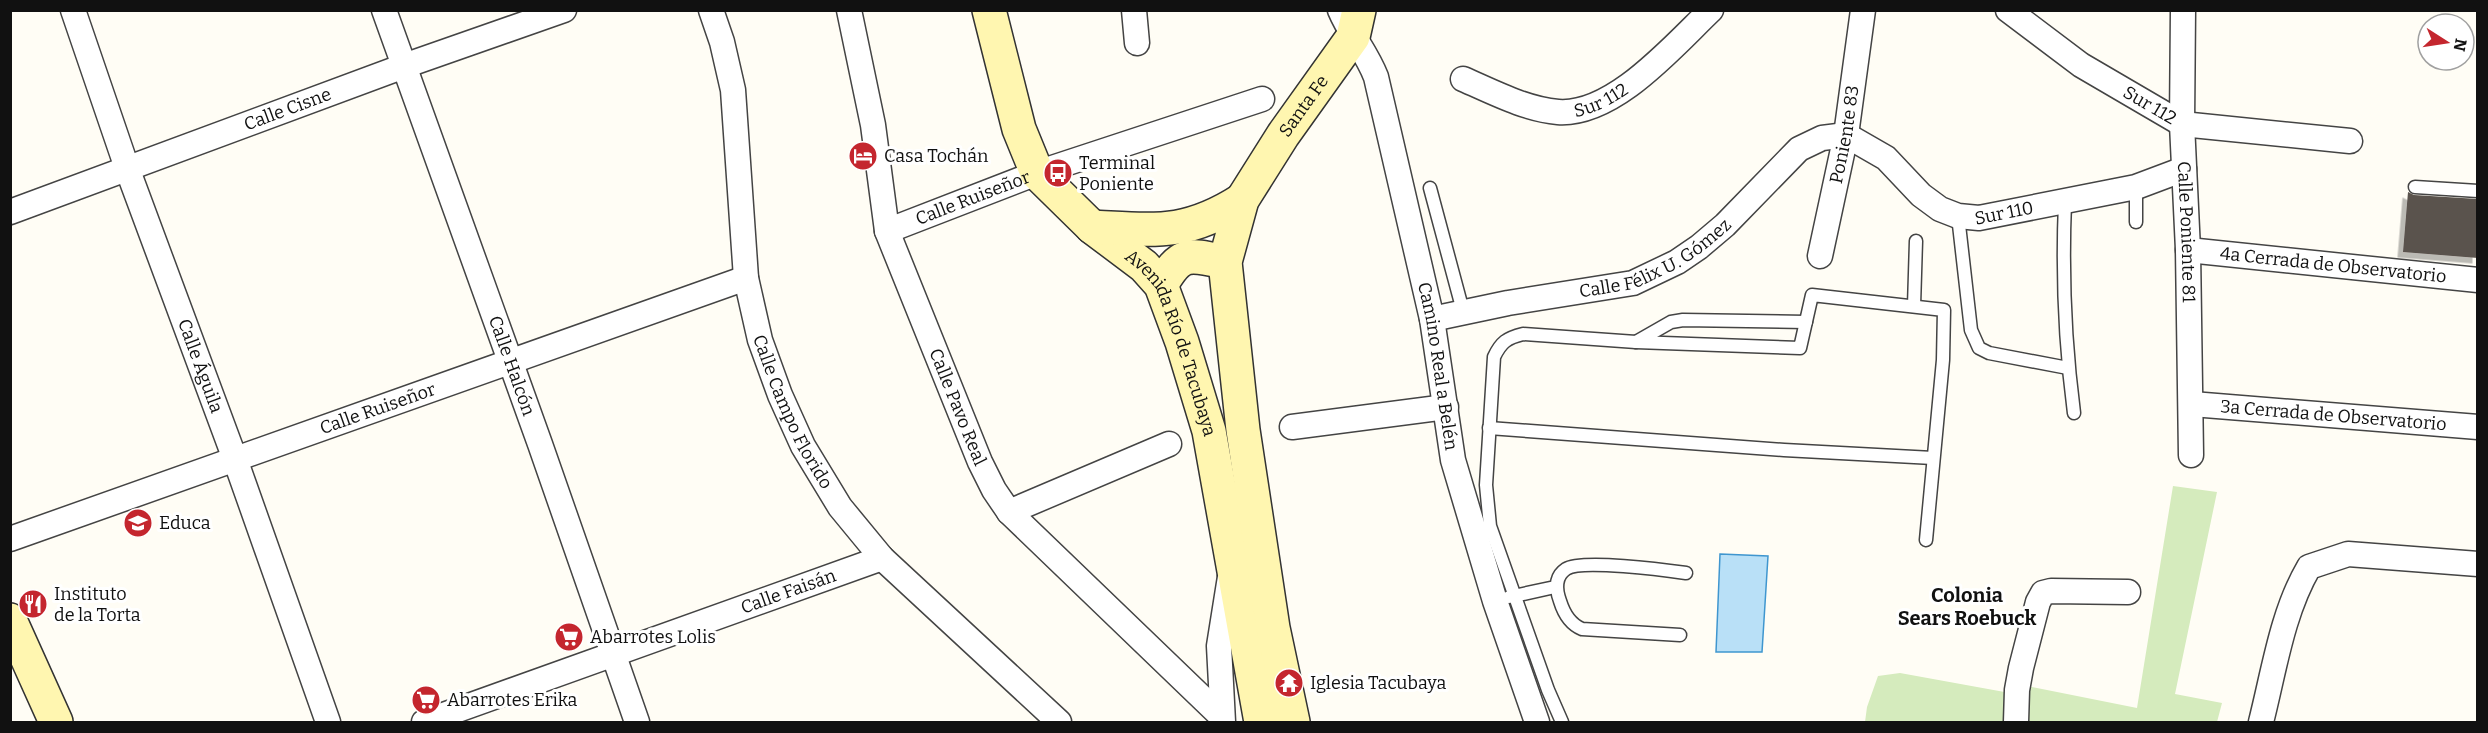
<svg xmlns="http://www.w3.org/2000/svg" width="2488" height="733" viewBox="0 0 2488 733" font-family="Bitter,serif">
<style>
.green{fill:#d5ebbd}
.water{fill:#b9e0f7;stroke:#3f96cf;stroke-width:1.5}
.building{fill:#5a524d;filter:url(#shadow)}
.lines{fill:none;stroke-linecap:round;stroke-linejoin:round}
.lane-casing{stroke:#444;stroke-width:15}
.street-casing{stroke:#444;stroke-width:27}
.secondary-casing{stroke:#333;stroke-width:36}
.lane{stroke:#fff;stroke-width:12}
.street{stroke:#fff;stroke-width:24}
.secondary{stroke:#fff6b0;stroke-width:33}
.labels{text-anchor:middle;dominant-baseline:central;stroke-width:6;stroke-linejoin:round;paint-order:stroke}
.street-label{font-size:18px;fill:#111;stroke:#fff}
.poi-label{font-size:18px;fill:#111;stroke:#fff;text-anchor:start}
.neighbourhood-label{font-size:20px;font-weight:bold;fill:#111;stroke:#fff}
</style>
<defs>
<filter id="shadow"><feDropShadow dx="-5.5" dy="5.5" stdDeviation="0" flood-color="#0004"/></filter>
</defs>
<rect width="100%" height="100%" fill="#fffdf5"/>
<path class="green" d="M2173,486L2217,492L2175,694L2222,703L2217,722H1865L1867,707L1878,676L1900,673L2010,693L2012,683L2137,708Z"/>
<path class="water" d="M1720,554L1768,556L1762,652H1716Z"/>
<path class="building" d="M2408,192L2414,195L2478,199V258L2403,252Z"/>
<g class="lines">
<g class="lane-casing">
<g id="lane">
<path d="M2415,187L2478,191"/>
<path d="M1430,188L1463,311"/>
<path d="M2065,202C2062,272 2065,344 2074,413"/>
<path d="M1958,216L1971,330L1979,348L1989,353L2068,368"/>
<path d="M2136,222V187"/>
<path d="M1914,306L1916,241"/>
<path d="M1636,342L1671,322L1683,320L1806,322"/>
<path d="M1489,428L1784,450L1933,458"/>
<path d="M1509,597L1555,587"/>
<path d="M1680,635L1582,629C1570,624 1564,614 1560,601C1556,590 1554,577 1566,569C1581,559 1665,570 1686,573"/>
<path d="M1562,722L1548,690L1490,526L1486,485L1494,357C1501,342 1507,338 1523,334L1636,342L1800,348L1812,295L1944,310L1943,360L1926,540"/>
</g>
</g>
<g class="street-casing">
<g id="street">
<path id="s1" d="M73,10L127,168L235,459L328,722"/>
<path id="s2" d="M384,10L540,444L637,722"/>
<path id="s3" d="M711,10L722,42L733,90L746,278L760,340L780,395L803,446L840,507L882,558L1059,722"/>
<path id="s4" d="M849,10L873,125L887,231L980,462L994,490L1009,512L1222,717"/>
<path d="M1134,10L1137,43"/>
<path id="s5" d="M1340,10C1350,34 1367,53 1376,77L1432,319L1453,460L1495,601L1537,722"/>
<path id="s6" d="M2008,10L2081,65L2182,124L2350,141"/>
<path id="s7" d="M2183,10L2182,124L2188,250L2191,455"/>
<path id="s8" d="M1463,79C1493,92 1525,109 1558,112C1614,116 1674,45 1711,10"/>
<path id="s9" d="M10,212L404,66L564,10"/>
<path id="s10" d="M887,231L1037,173L1262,99"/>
<path id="s11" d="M2188,250L2478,280"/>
<path id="s12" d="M1820,256L1846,135L1863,10"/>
<path id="s13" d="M1432,319L1508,303L1633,283L1677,262L1699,247L1725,225L1799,149L1822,138L1846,135L1886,158L1921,195L1940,209L1958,216L1979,218L2136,187L2184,169"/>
<path id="s14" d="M2192,404L2478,427"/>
<path d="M1292,427L1446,407"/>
<path d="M1009,512L1169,444"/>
<path id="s15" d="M10,539L746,278"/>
<path id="s16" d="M424,722L882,558"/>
<path d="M1223,722L1219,646L1230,577"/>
<path d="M2016,722L2017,690L2021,668L2038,602L2043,593L2051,591L2128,592"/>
<path d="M2261,722C2274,671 2282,613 2309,567L2348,554L2478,564"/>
</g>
</g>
<g class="secondary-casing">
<g id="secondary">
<path id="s17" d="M989,10L1019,129L1037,173L1092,227L1144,266L1161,285L1182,342L1209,431L1261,722"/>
<path d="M1092,227C1155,230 1186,236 1242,200"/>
<path d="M1161,285C1181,251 1188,254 1225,262"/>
<path d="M10,620L56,722"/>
<path id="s18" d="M1293,722L1273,628L1243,430L1225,262L1242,200L1283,135L1353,37L1359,10"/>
</g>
</g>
<use href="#lane" class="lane"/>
<use href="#street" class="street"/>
<use href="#secondary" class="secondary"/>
</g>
<defs>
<g id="hotel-disc" transform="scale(1.5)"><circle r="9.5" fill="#c4262e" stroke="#fff"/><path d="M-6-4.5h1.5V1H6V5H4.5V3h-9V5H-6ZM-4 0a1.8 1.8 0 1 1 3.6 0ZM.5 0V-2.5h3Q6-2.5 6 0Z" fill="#fff"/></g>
<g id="bus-disc" transform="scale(1.5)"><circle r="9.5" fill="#c4262e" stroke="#fff"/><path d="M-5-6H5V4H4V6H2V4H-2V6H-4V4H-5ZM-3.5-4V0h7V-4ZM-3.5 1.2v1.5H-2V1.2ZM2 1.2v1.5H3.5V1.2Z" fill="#fff"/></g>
<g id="school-disc" transform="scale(1.5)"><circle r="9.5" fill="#c4262e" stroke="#fff"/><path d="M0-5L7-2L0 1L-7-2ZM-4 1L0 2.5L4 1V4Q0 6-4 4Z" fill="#fff"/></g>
<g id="restaurant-disc" transform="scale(1.5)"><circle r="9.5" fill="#c4262e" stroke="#fff"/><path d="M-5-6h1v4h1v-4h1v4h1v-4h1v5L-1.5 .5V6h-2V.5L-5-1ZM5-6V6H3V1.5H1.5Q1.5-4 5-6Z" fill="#fff"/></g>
<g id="supermarket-disc" transform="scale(1.5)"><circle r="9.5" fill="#c4262e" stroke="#fff"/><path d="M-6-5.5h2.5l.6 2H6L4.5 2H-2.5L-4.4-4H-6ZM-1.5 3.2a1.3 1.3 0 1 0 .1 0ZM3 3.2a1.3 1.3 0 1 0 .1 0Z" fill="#fff"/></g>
<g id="temple-disc" transform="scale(1.5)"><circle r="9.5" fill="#c4262e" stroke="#fff"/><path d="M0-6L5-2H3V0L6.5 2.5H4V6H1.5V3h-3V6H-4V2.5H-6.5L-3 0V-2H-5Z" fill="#fff"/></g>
</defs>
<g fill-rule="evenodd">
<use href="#hotel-disc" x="863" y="156"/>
<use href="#bus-disc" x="1058" y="173"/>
<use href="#school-disc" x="138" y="523"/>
<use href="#restaurant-disc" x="33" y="604"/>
<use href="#supermarket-disc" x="569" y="637"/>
<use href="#temple-disc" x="1289" y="683"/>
<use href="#supermarket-disc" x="426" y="700"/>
</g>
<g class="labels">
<g class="street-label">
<text stroke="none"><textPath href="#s8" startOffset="146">Sur 112</textPath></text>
<text stroke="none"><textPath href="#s6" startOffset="171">Sur 112</textPath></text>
<text stroke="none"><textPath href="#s18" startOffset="642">Santa Fe</textPath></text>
<text stroke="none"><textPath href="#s9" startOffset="296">Calle Cisne</textPath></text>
<text stroke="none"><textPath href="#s12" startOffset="124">Poniente 83</textPath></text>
<text stroke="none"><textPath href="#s10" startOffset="92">Calle Ruiseñor</textPath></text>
<text stroke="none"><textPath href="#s13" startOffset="656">Sur 110</textPath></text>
<text stroke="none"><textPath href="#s7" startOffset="222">Calle Poniente 81</textPath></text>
<text stroke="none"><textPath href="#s13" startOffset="234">Calle Félix U. Gómez</textPath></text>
<text stroke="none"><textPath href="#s11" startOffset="146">4a Cerrada de Observatorio</textPath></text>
<text stroke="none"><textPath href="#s17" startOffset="394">Avenida Río de Tacubaya</textPath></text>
<text stroke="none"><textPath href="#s1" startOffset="378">Calle Águila</textPath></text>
<text stroke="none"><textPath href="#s2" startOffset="378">Calle Halcón</textPath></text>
<text stroke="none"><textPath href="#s5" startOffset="372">Camino Real a Belén</textPath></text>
<text stroke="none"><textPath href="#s4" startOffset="414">Calle Pavo Real</textPath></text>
<text stroke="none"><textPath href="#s15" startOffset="390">Calle Ruiseñor</textPath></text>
<text stroke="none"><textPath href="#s3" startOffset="414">Calle Campo Florido</textPath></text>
<text stroke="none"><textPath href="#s14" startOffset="142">3a Cerrada de Observatorio</textPath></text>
<text stroke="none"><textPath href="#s16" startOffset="387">Calle Faisán</textPath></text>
</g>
<g class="poi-label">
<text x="884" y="156">Casa Tochán</text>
<text x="1079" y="163">Terminal<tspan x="1079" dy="21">Poniente</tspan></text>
<text x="159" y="523">Educa</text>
<text x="54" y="594">Instituto<tspan x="54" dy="21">de la Torta</tspan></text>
<text x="590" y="637">Abarrotes Lolis</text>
<text x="1310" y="683">Iglesia Tacubaya</text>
<text x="447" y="700">Abarrotes Erika</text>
</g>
<g class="neighbourhood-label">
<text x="1967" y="595">Colonia<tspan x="1967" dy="23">Sears Roebuck</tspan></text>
</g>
</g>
<rect width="2488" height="733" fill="none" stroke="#111111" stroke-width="24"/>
<g transform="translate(2446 42) rotate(102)"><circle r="28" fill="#ffffff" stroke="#a0a0a0" stroke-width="1.5"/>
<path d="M0-4.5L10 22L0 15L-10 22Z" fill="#c4262e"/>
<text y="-9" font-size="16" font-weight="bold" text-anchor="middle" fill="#111111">N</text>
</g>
</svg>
